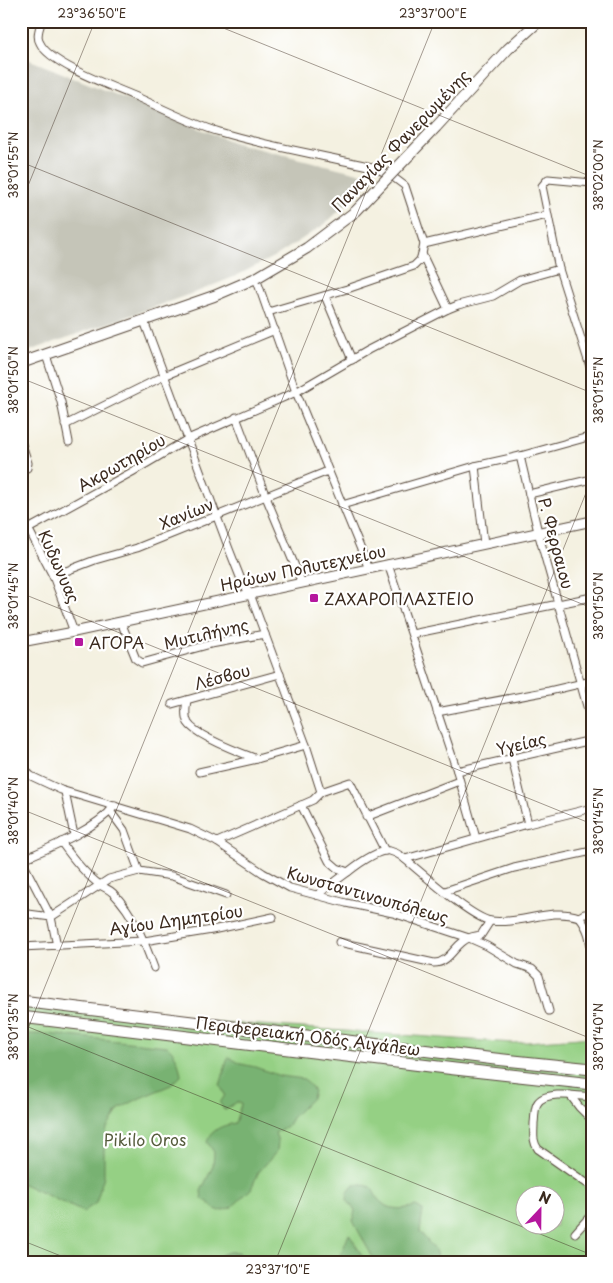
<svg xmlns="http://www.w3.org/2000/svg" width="613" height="1283" viewBox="0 0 613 1283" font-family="'Playpen Sans',sans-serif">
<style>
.industrial{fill:#c5c5b8}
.green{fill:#95d084;stroke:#687d51;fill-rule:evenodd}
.forest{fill:#78b272;stroke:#5a6e48}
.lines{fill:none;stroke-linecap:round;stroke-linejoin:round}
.minor-casing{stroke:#57483b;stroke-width:9}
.tertiary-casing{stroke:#57483b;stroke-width:11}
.secondary-casing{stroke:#57483b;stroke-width:12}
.trunk-casing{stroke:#57483b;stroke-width:13}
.minor{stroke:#fff;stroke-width:7}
.tertiary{stroke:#fff;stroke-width:9}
.secondary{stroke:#fff;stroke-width:10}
.trunk{stroke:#fff;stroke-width:11}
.secondary-bridge-casing{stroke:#57483b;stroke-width:12;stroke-linecap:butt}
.secondary-bridge{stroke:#fff;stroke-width:10}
.ticks{fill:none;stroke:#3b2a1e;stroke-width:1;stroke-opacity:0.45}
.poi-dot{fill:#b5179e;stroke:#fff;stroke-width:2}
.labels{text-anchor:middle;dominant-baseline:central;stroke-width:4.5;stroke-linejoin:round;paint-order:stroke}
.street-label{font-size:16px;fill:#3b2a1e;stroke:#fff}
.poi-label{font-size:16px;fill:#3b2a1e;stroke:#fff;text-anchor:start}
.park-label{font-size:16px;fill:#565c3d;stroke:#fff}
.neatline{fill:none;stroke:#3b2a1e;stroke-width:2}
.ticks-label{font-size:12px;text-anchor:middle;fill:#3b2a1e}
</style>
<rect width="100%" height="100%" fill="#fff"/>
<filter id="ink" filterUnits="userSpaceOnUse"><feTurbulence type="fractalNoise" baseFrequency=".02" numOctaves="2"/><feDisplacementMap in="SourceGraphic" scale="10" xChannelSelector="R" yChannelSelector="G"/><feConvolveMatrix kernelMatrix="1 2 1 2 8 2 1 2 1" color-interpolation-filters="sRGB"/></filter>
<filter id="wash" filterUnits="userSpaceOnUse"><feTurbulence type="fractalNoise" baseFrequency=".0096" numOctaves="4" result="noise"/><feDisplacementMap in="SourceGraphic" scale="20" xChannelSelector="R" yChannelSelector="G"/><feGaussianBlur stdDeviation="1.12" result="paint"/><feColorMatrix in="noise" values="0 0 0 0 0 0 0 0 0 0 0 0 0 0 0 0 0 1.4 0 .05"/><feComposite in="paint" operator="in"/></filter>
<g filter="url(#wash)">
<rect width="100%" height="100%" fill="#f4f1e1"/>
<path class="industrial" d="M21,53L25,58L235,143L375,177L325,224L279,254L236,276L199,291L21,354Z"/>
<path class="green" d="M21,1005L148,1017L513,1043L592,1037V1262H21ZM526,1196H556V1226H526Z"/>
<g class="forest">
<path d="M21,1034H49L167,1046C177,1054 179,1064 181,1076L171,1085L140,1098L119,1109L107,1128L104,1147V1176L96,1203L83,1212L21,1183Z"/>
<path d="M229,1057L241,1064L255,1067L280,1076L304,1079L314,1091L312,1098L292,1118L288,1125L275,1133L278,1141L277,1151L258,1173L251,1189L231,1208L220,1211L213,1208L208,1202L202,1199L201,1191L213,1166L214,1152L207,1142C212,1129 221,1126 235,1123L241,1104L237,1102L224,1110L220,1103L225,1095L220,1085C224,1075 224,1066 229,1057Z"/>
<path d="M354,1185C379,1184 369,1192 382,1203C390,1211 407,1209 416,1206L423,1210L420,1232L435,1250L438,1260L436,1262H378L372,1256L353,1221L355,1210L347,1200L348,1192Z"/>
<path d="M349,1234L366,1262H338Z"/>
<path d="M229,1252H239L247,1262H214L221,1255Z"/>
</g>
</g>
<g filter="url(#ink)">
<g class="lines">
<g class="minor-casing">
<g id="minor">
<path d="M42,21C39,28 36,37 40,43C50,65 117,88 139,98C166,110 192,124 220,132C269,147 322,155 372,167L389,174L405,186L424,244L422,254L448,309"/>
<path d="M592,183L548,179L542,186L559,269L592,373"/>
<path d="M424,244L547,215"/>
<path d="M256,278L296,392L369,569"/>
<path d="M325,296L352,360"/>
<path d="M268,312L347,289L414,266L420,260L422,254"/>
<path d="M144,321L229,549L242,582L250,594L306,745L321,792L313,800L217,842"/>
<path d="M46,355L61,402L69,442"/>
<path d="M236,417L266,497L302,583"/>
<path d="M65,425L164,376L275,330"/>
<path d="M21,441L28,463L27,468L21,470"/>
<path d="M520,456L538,532L592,724"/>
<path d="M475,466L484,544"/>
<path d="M529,494L592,479"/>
<path d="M342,505L475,466L520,456L592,436"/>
<path d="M21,512L29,530L53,576L74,632"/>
<path d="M21,533L132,472L188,439L296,392L368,350L448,309L458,305L493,296L520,280L559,269"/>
<path d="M388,564L457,771L476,838"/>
<path d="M53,576L95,560L137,548L328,471"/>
<path d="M121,622L136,659L142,663L211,644L265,634"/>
<path d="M412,634L592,597"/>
<path d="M187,700C186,707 184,716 188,723C196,736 241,753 257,759"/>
<path d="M172,704L280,674"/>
<path d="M437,712L549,691L592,681"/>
<path d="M512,759L528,824"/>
<path d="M21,763L25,770L31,776L61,790L190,829L217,842L263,873L290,888L346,903L393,913L469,938L487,946L517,964L532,969L539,976L549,1011"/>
<path d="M457,771L592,740"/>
<path d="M199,772L257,759L306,745"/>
<path d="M65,792L74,835"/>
<path d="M321,792L350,782L385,851"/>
<path d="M301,805L329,861L337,868L348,872C357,865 378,849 390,851C394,852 398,854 401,856C420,871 471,918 491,921C521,925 550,907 579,917L584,914H592"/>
<path d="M110,811L124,830L139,871"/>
<path d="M366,817L459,781"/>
<path d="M61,842C71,856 86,875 100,885C105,888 109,889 113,893C134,914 144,941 154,968"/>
<path d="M21,859L51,917L57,946"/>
<path d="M405,859L528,824L592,808"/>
<path d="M21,860C51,847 93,831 115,806"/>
<path d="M445,891L514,868L592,851"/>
<path d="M317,895L348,872"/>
<path d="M21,913L51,917L109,879L139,871L172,876L226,895"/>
<path d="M579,917C589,929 590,939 592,954"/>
<path d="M339,942L434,963C450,963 455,943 469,938C473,936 477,936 481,935L490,921"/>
<path d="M21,947L144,941L212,930L273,917"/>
<path d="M570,1095L579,1107L592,1120"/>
<path d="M592,1097C578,1096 544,1090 537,1104C534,1110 535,1117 534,1123C534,1133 532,1141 538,1149L592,1187"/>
<path d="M575,1233L592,1214"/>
</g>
</g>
<g class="tertiary-casing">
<path id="tertiary" d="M21,642L74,632L592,521"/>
</g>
<g class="secondary-casing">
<g id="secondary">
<path d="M436,127L508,49L539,21"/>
<path d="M21,363L214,296L256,278"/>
</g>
</g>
<g class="trunk-casing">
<g id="trunk">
<path d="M21,1001L495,1059L592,1069"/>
<path d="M21,1017L455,1069L592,1084"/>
</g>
</g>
<use href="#minor" class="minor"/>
<use href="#tertiary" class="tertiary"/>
<use href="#secondary" class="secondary"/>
<use href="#trunk" class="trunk"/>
<g class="secondary-bridge-casing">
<path id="secondary-bridge" d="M256,278L307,248L356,211L436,127"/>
</g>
<use href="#secondary-bridge" class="secondary-bridge"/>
</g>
</g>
<path class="ticks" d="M206,21L592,177M21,162L592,393M21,203L95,21M21,378L592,608M21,593L592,824M21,809L592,1039M21,1024L592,1255M21,1046L435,21M21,1240L76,1262M275,1262L592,478"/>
<g class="poi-dot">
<rect x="309" y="593" width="10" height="10" rx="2.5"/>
<rect x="74" y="637" width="10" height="10" rx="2.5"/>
</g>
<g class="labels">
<g class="street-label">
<text transform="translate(400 140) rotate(-46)">Παναγίας Φανερωμένης</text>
<text transform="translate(121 462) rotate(-30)">Ακρωτηρίου</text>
<text transform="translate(186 513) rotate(-22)">Χανίων</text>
<text transform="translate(557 543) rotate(75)">Ρ. Φερραιου</text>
<text transform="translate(60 566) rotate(66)">Κυδωνυας</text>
<text transform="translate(303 567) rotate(-12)">Ηρώων Πολυτεχνείου</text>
<text transform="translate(206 633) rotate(-13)">Μυτιλήνης</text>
<text transform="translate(222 676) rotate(-15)">Λέσβου</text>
<text transform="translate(521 743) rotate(-13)">Υγείας</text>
<text transform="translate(368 894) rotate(16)">Κωνσταντινουπόλεως</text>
<text transform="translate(176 919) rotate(-8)">Αγίου Δημητρίου</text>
<text transform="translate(308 1035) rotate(7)">Περιφερειακή Οδός Αιγάλεω</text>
</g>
<g class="poi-label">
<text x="324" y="598">ΖΑΧΑΡΟΠΛΑΣΤΕΙΟ</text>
<text x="89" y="642">ΑΓΟΡΑ</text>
</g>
<g class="park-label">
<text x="145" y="1139">Pikilo Oros</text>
</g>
</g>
<rect width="613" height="1283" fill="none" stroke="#fff" stroke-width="55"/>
<g transform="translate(540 1210) rotate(22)"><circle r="24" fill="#ffffff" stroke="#b1aaa5"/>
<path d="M0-4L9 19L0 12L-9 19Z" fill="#b5179e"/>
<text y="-8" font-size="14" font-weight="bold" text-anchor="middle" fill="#3b2a1e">N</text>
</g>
<rect x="28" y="28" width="558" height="1228" class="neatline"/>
<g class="ticks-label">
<text x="92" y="18">23°36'50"E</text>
<text x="433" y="18">23°37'00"E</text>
<text transform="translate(14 165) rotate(-90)" y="4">38°01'55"N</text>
<text transform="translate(599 175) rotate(-90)" y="4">38°02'00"N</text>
<text transform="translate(14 380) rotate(-90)" y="4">38°01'50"N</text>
<text transform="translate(599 390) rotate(-90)" y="4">38°01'55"N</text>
<text transform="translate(14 596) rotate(-90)" y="4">38°01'45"N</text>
<text transform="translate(599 606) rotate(-90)" y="4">38°01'50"N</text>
<text transform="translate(14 811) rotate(-90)" y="4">38°01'40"N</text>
<text transform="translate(599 821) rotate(-90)" y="4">38°01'45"N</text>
<text transform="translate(14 1027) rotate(-90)" y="4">38°01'35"N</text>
<text transform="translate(599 1037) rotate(-90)" y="4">38°01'40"N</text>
<text x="278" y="1274">23°37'10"E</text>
</g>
</svg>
